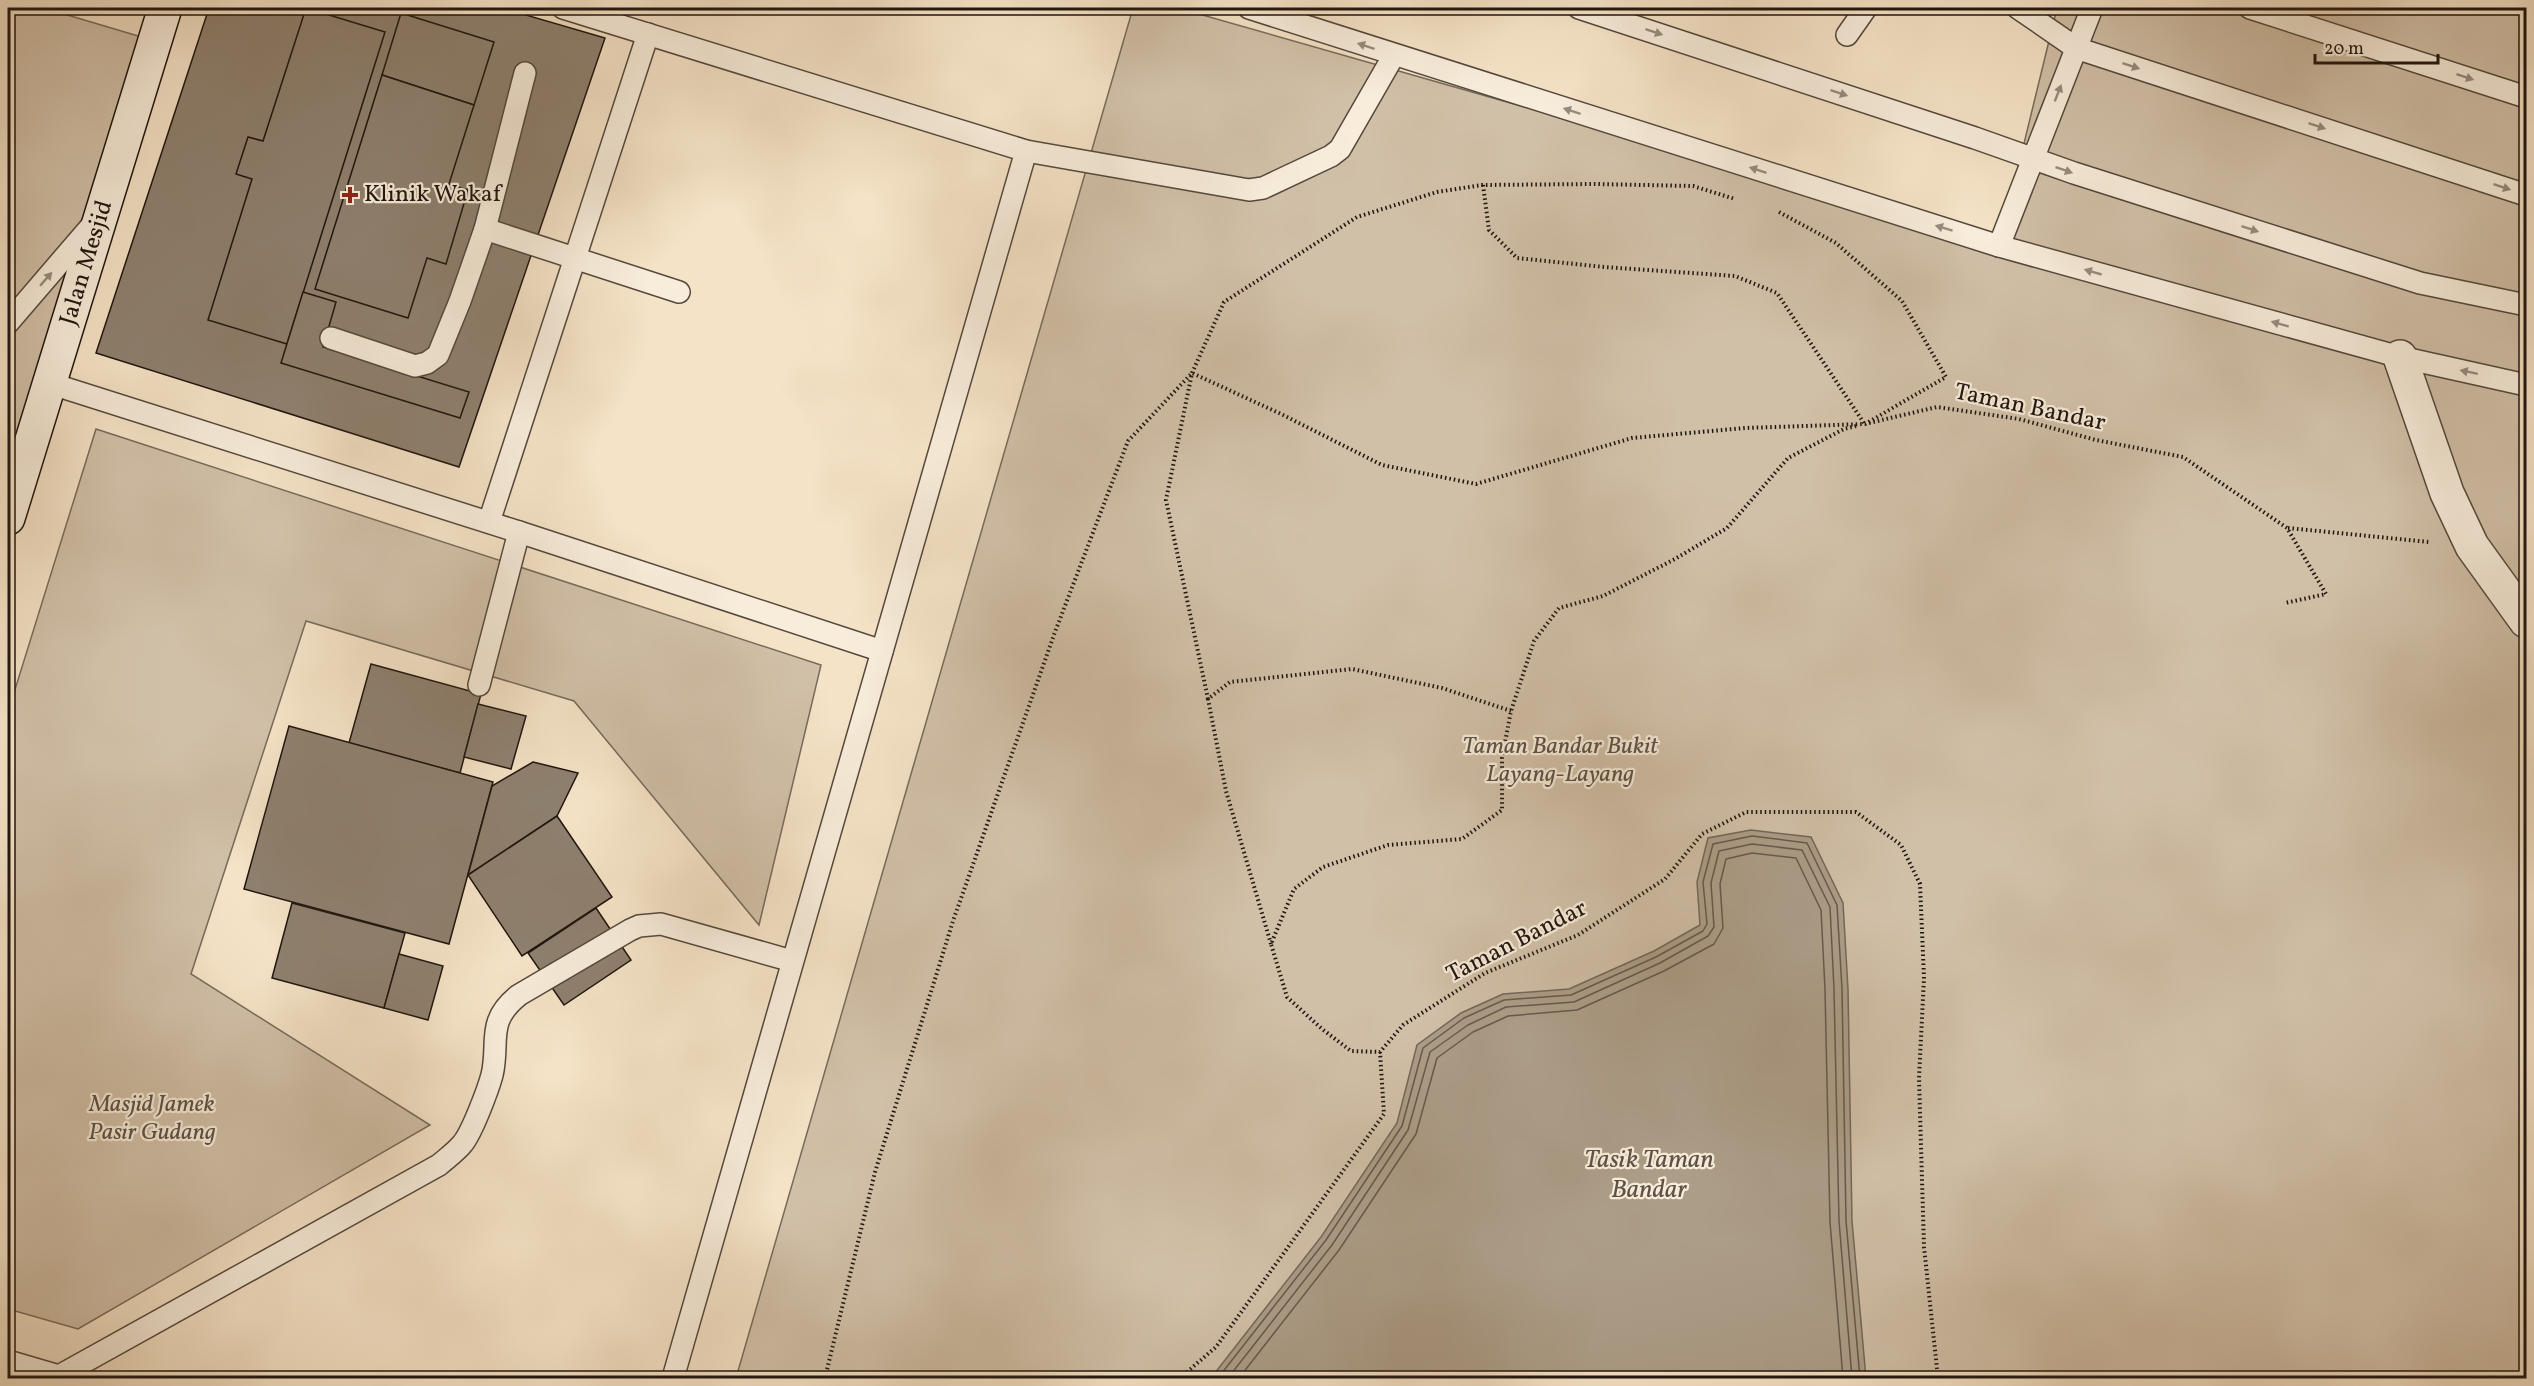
<svg xmlns="http://www.w3.org/2000/svg" width="2534" height="1386" viewBox="0 0 2534 1386" font-family="Vollkorn,serif">
<style>
.green{fill:#d1c0a8;stroke:#786a5c;stroke-width:1.5}
.water{fill:#ac9d88;stroke:#746758;stroke-width:1.5}
.lines{fill:none;stroke-linecap:round;stroke-linejoin:round}
.shore{stroke:#66594c;stroke-width:1.5}
.building{fill:#8e806f;stroke:#1f150f;stroke-width:1.5}
.service-casing{stroke:#54483d;stroke-width:24}
.minor-casing{stroke:#54483d;stroke-width:36}
.secondary-casing{stroke:#1f150f;stroke-width:36}
.path{stroke:#1f150f;stroke-width:4;stroke-dasharray:1.5 3;stroke-linecap:butt}
.service{stroke:#f8eddb;stroke-width:21}
.minor{stroke:#f8eddb;stroke-width:33}
.secondary{stroke:#f8eddb;stroke-width:33}
.oneway{fill:#968c7f}
.poi-dot{fill:#8f2418;stroke:#f8eddb;stroke-width:2}
.labels{text-anchor:middle;dominant-baseline:central;stroke-width:4.5;stroke-linejoin:round;paint-order:stroke}
.poi-label{font-size:24px;fill:#1f150f;stroke:#f8eddb;text-anchor:start}
.street-label{font-size:24px;fill:#1f150f;stroke:#f8eddb}
.park-label{font-size:24px;font-style:italic;fill:#5d5145;stroke:#f8eddb}
.water-label{font-size:26px;font-style:italic;fill:#5e5245;stroke:#f8eddb}
</style>
<rect width="100%" height="100%" fill="#f5e3c7"/>
<filter id="stains"><feTurbulence type="fractalNoise" baseFrequency=".00333" numOctaves="4"/><feColorMatrix values="0 0 0 0 .2 0 0 0 0 .09 0 0 0 0 .02 0 0 0 .5 -.17"/></filter>
<radialGradient id="worn" r=".72"><stop offset=".6" stop-color="#630" stop-opacity="0"/><stop offset="1" stop-color="#630" stop-opacity=".3"/></radialGradient>
<g class="green">
<path d="M8,8H44L155,41L8,518Z"/>
<path d="M1133,8H1178L1882,209L1999,246L2057,8H2526V1378H736Z"/>
<path d="M96,429L821,665L759,925L574,701L306,621L191,974L430,1125L78,1329L8,1309V712Z"/>
</g>
<path class="water" d="M1751,830L1811,837L1843,903L1848,989L1852,1221L1866,1378H1211L1321,1237L1397,1123L1417,1045L1461,1013L1503,994L1569,989L1654,951L1700,925L1697,882L1708,838Z"/>
<g class="lines">
<g class="shore">
<path d="M1218,1378L1326,1240L1402,1126L1423,1048L1464,1018L1504,1000L1571,995L1656,957L1703,931L1707,924L1703,882L1713,844L1752,836L1807,843L1837,905L1842,989L1846,1221L1860,1378"/>
<path d="M1228,1378L1332,1245L1408,1130L1430,1052L1468,1025L1506,1007L1574,1002L1660,963L1708,936L1714,927L1711,883L1719,851L1752,844L1802,850L1830,907L1834,989L1839,1221L1852,1378"/>
<path d="M1239,1378L1339,1250L1416,1134L1437,1058L1473,1032L1508,1016L1577,1010L1664,971L1714,944L1723,928L1720,884L1726,859L1752,853L1796,858L1821,910L1825,989L1830,1222L1843,1378"/>
</g>
</g>
<g class="building">
<path d="M209,8H502L605,38L459,467L96,353Z"/>
<path d="M306,8L385,32L287,344L208,320L252,179L236,174L248,137L263,141Z"/>
<path d="M401,13L494,42L474,105L382,75Z"/>
<path d="M382,75L474,105L449,184L468,190L446,264L427,258L408,318L315,289Z"/>
<path d="M303,292L336,302L323,347L469,392L460,418L281,363Z"/>
<path d="M371,664L481,694L460,773L349,743Z"/>
<path d="M478,704L526,716L511,769L464,757Z"/>
<path d="M289,726L493,782L449,944L244,889Z"/>
<path d="M533,762L578,773L557,816L468,875L492,786Z"/>
<path d="M557,816L612,897L522,956L468,875Z"/>
<path d="M292,903L405,933L384,1008L272,978Z"/>
<path d="M596,908L631,960L564,1005L528,953Z"/>
<path d="M399,954L443,966L428,1020L384,1008Z"/>
</g>
<g class="lines">
<g class="service-casing">
<g id="service">
<path d="M563,8L1026,151L1249,190L1263,188L1331,156L1340,149L1394,55"/>
<path d="M1249,8L1999,246L2400,357L2526,385"/>
<path d="M1579,8L1975,138L2074,173L2420,283L2526,305"/>
<path d="M2018,8L2076,48L2526,195"/>
<path d="M2250,8L2526,97"/>
<path d="M1847,35L1866,8"/>
<path d="M485,229L679,292"/>
<path d="M1999,246L2092,8"/>
<path d="M8,323L93,224"/>
<path d="M331,338L415,366L427,363L438,355L460,301L485,229L525,73"/>
<path d="M49,383L519,532L882,651"/>
<path d="M489,522L648,34"/>
<path d="M479,685L519,532"/>
<path d="M8,1361L66,1378"/>
<path d="M59,1376L439,1165C447,1158 457,1151 463,1143C472,1132 488,1090 492,1075C500,1042 485,1022 519,995L630,930L639,926L661,924L792,961"/>
<path d="M673,1378L1026,151"/>
</g>
</g>
<g class="minor-casing">
<path id="minor" d="M2400,357L2447,493L2472,546L2526,621"/>
</g>
<g class="secondary-casing">
<path id="secondary" d="M8,518L165,8"/>
</g>
<g class="path">
<path d="M1483,185L1489,230L1517,258L1604,267L1735,276L1777,293L1864,423"/>
<path d="M1869,423L1937,407L2019,419L2096,440L2183,457L2287,528L2326,594L2285,603"/>
<path d="M1856,426L1844,429L1788,458L1727,528L1675,559L1603,596L1559,608L1534,641L1511,711L1502,758V810L1462,839L1388,845L1323,867L1294,889L1271,944L1287,997L1322,1029L1351,1051L1380,1052L1403,1025L1485,973L1578,935L1665,879L1702,834L1746,812H1856L1901,845L1920,884L1924,978L1919,1078L1924,1247L1938,1378"/>
<path d="M2288,528L2429,542"/>
<path d="M1208,699L1166,500L1192,373L1224,302L1357,217L1437,192L1482,185L1595,184L1693,186L1735,199"/>
<path d="M1271,944L1226,791L1208,699L1230,682L1352,669L1442,688L1511,711"/>
<path d="M825,1378L875,1172L953,921L1055,632L1128,441L1192,373L1281,414L1382,465L1476,484L1632,438L1745,428L1865,424L1946,377L1902,301L1836,243L1777,211"/>
<path d="M1180,1378L1216,1347L1384,1114L1380,1052"/>
</g>
<use href="#service" class="service"/>
<use href="#minor" class="minor"/>
<use href="#secondary" class="secondary"/>
</g>
<defs><path id="oneway-solid" d="M-6-.8H1V-3.2L6.5 0L1 3.2V.8H-6Z" transform="scale(1.5)"/></defs>
<g class="oneway">
<use href="#oneway-solid" transform="translate(1654 32) rotate(18)"/>
<use href="#oneway-solid" transform="translate(1366 46) rotate(-162)"/>
<use href="#oneway-solid" transform="translate(2131 66) rotate(18)"/>
<use href="#oneway-solid" transform="translate(2465 77) rotate(18)"/>
<use href="#oneway-solid" transform="translate(1839 93) rotate(18)"/>
<use href="#oneway-solid" transform="translate(2058 93) rotate(-69)"/>
<use href="#oneway-solid" transform="translate(1572 111) rotate(-162)"/>
<use href="#oneway-solid" transform="translate(2317 126) rotate(18)"/>
<use href="#oneway-solid" transform="translate(1758 170) rotate(-162)"/>
<use href="#oneway-solid" transform="translate(2064 170) rotate(19)"/>
<use href="#oneway-solid" transform="translate(2502 187) rotate(18)"/>
<use href="#oneway-solid" transform="translate(1944 228) rotate(-163)"/>
<use href="#oneway-solid" transform="translate(2250 229) rotate(18)"/>
<use href="#oneway-solid" transform="translate(2093 272) rotate(-164)"/>
<use href="#oneway-solid" transform="translate(46 279) rotate(-49)"/>
<use href="#oneway-solid" transform="translate(2280 324) rotate(-164)"/>
<use href="#oneway-solid" transform="translate(2469 372) rotate(-168)"/>
</g>
<path class="poi-dot" d="M347 186h6v6h6v6h-6v6h-6v-6h-6v-6h6z"/>
<g class="labels">
<g class="poi-label">
<text x="364" y="195">Klinik Wakaf</text>
</g>
<g class="street-label">
<text transform="translate(87 263) rotate(-73)">Jalan Mesjid</text>
<text transform="translate(2030 408) rotate(12)">Taman Bandar</text>
<text transform="translate(1517 942) rotate(-27)">Taman Bandar</text>
</g>
<g class="park-label">
<text x="1560" y="747">Taman Bandar Bukit<tspan x="1560" dy="28">Layang-Layang</tspan></text>
<text x="152" y="1105">Masjid Jamek<tspan x="152" dy="28">Pasir Gudang</tspan></text>
</g>
<g class="water-label">
<text x="1649" y="1160">Tasik Taman<tspan x="1649" dy="30">Bandar</tspan></text>
</g>
</g>
<rect width="2534" height="1386" fill="none" stroke="#f5e3c7" stroke-width="30"/>
<rect x="9" y="9" width="2516" height="1368" fill="none" stroke="#1f150f" stroke-width="3"/>
<rect x="15" y="15" width="2504" height="1356" fill="none" stroke="#1f150f" stroke-width="1.5"/>
<path d="M2315 54v9h123v-9" fill="none" stroke="#1f150f" stroke-width="3"/>
<text x="2324" y="54" font-size="18" fill="#1f150f" stroke="#f8eddb" stroke-width="4.5" paint-order="stroke">20 m</text>
<rect width="100%" height="100%" filter="url(#stains)"/>
<rect width="100%" height="100%" fill="url(#worn)"/>
</svg>
